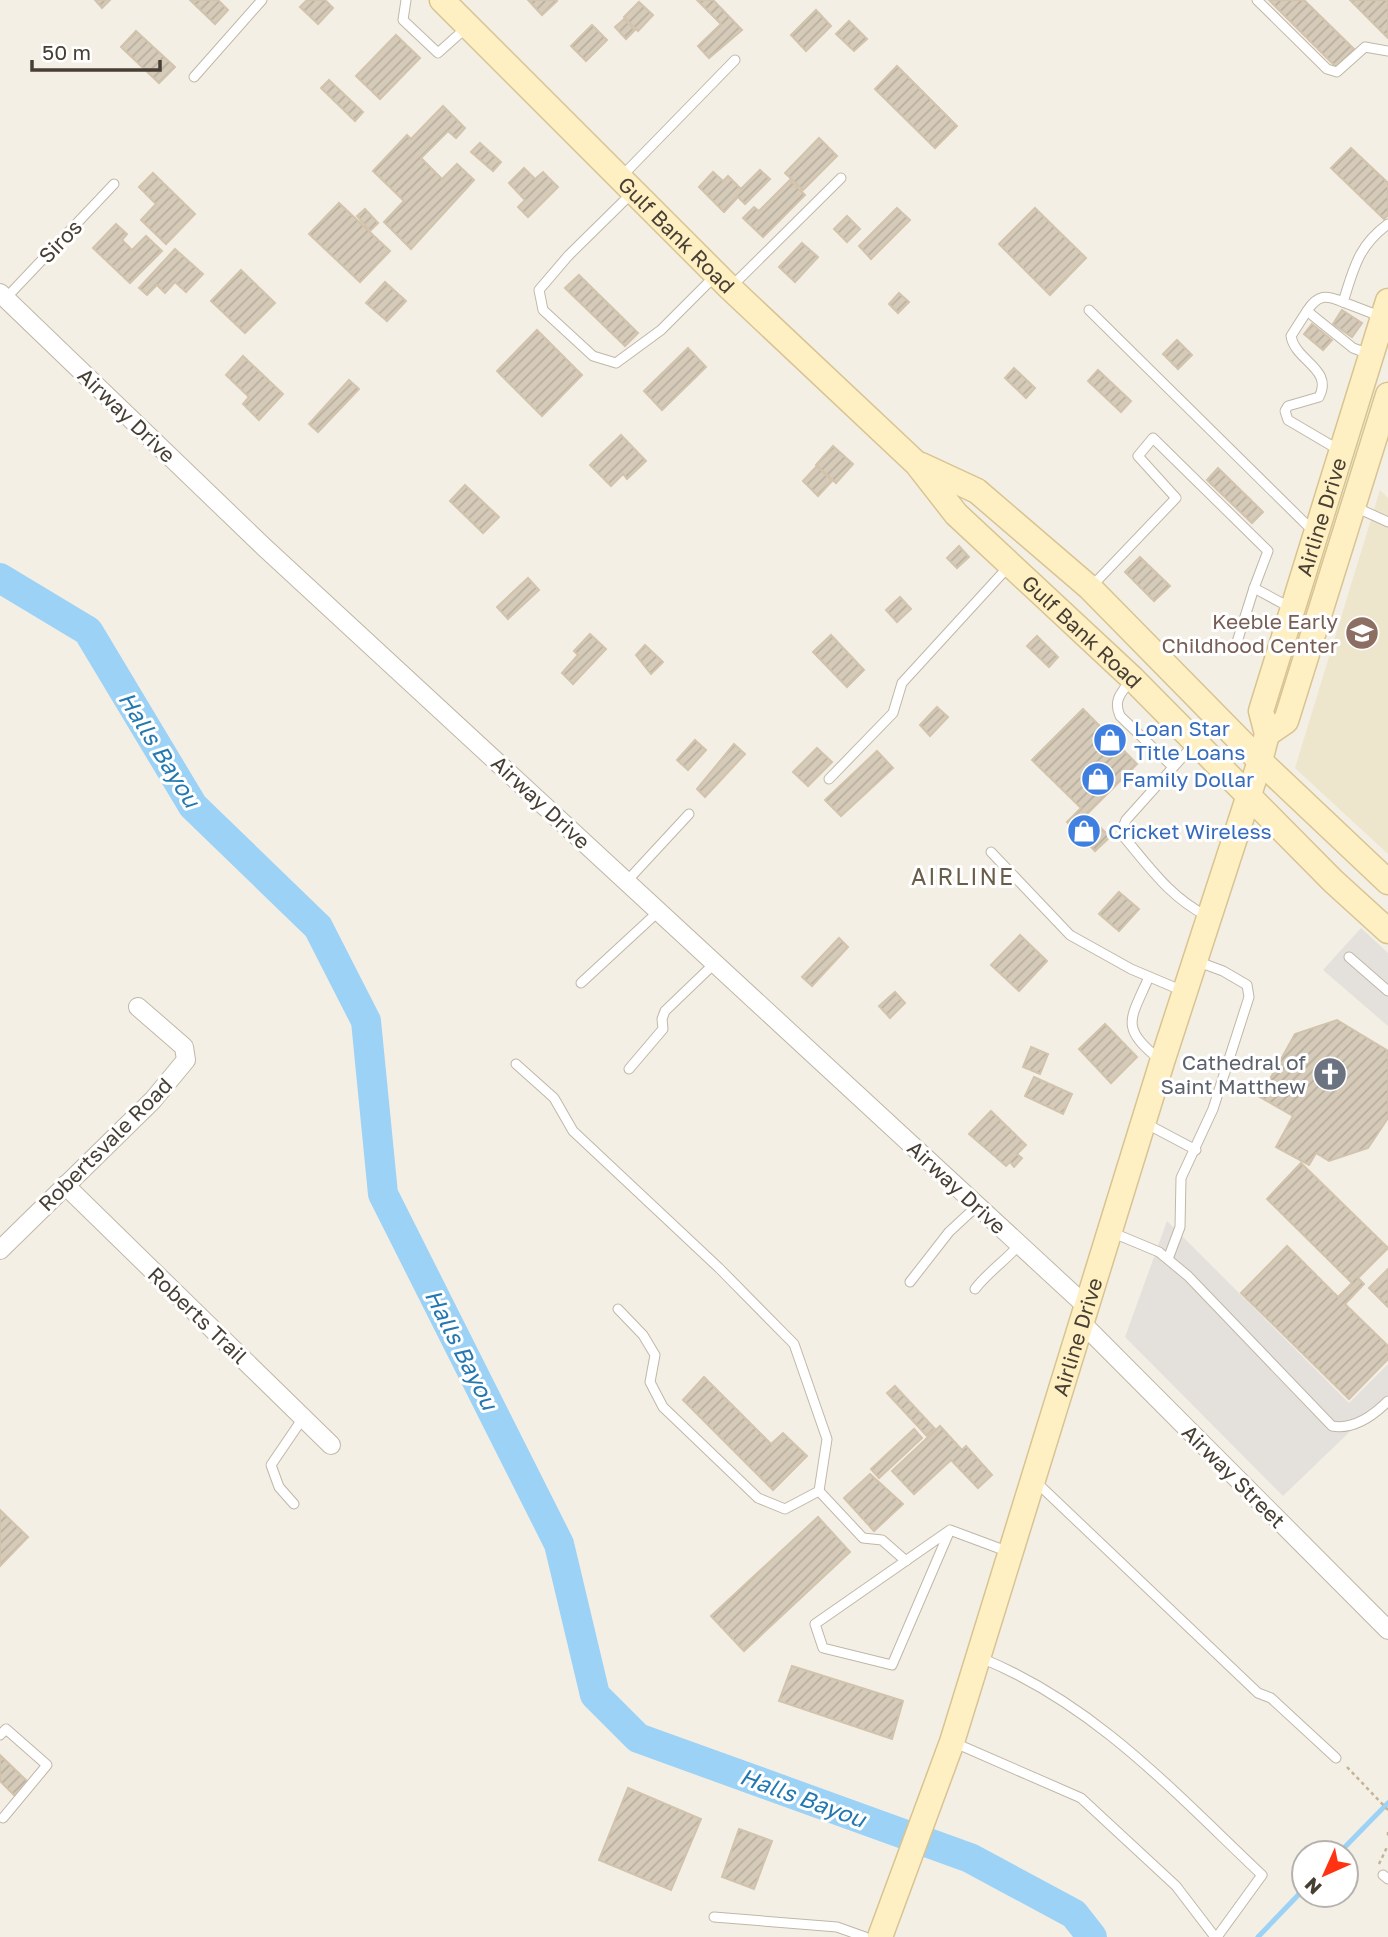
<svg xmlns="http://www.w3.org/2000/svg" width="1388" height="1937" viewBox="0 0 1388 1937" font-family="'Golos Text',sans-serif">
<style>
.education{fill:#eee5cd}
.parking{fill:#e4e1dd}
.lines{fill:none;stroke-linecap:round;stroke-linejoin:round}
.stream{stroke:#9cd2f6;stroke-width:5}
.river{stroke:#9cd2f6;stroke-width:30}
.building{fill:url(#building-hatch);stroke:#d2c3ac;stroke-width:2}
.lane-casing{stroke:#c0b7a7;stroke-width:11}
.street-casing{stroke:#c0b7a7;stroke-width:20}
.secondary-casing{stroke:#d7c491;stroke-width:27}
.path{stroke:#c3b397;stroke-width:2.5;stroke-dasharray:3.5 3.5;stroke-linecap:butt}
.lane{stroke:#fff;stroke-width:9}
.street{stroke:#fff;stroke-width:18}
.secondary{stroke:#fff0c4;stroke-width:24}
.labels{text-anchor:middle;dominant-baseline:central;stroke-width:6;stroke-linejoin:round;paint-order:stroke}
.street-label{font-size:21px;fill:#473f34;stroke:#fff}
.education-label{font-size:21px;fill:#785e54;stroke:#fff;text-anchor:end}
.shop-label{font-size:21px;fill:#366cbe;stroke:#fff;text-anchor:start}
.worship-label{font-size:21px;fill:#5b616d;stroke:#fff;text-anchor:end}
.water-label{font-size:23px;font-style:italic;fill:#2478b2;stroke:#fff}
.neighbourhood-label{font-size:23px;letter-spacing:2px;fill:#6a5d4a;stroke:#fff}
</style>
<defs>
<pattern id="building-hatch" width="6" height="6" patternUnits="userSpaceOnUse" patternTransform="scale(1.75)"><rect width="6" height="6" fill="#d6cbb9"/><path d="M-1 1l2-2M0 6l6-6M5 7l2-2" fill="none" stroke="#b9afa0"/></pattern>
</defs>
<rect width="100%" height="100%" fill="#f4efe5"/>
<path class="education" d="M1380,490L1388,498V854L1295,768Z"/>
<g class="parking">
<path d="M1361,928L1388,953V1026L1323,970Z"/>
<path d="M1167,1221L1349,1403L1388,1364V1395L1283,1496L1125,1337Z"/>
</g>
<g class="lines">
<g class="stream">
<path d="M1339,1853L1388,1803"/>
<path d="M1258,1937L1304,1889"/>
</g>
<path class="river" d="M0,578L88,631L193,806L318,927L366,1021L383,1194L559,1544L595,1695L638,1738L970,1858L1074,1914L1092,1937"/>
</g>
<g class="building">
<path d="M95,0H110L102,8Z"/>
<path d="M190,0H218L228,10L215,24Z"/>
<path d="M307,0H325L333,8L318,24L300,7Z"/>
<path d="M528,0H556L557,1L542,15Z"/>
<path d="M697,0H713L742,30L709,58L698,46L721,24Z"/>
<path d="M1269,0H1304L1354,49L1336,67Z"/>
<path d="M1350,0H1388V38Z"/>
<path d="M639,2L653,15L638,31L624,17Z"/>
<path d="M816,10L831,26L806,51L791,35Z"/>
<path d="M624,19L635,30L626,39L615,27Z"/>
<path d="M849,21L867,39L854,51L836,34Z"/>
<path d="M592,25L607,40L586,61L571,46Z"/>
<path d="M136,31L175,67L159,83L121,47Z"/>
<path d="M396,35L420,58L380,99L356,76Z"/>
<path d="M897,66L957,126L935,148L875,89Z"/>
<path d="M329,80L363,112L355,121L321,88Z"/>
<path d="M443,106L465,128L456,138L448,131L421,158L442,179L457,164L474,180L411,249L384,222L404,201L373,171L407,135L411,139Z"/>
<path d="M819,138L837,156L803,190L785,173Z"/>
<path d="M480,143L501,162L493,171L471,152Z"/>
<path d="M1351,148L1388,183V215L1384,219L1331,168Z"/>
<path d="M524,168L535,179L543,172L558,187L528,217L518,207L525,200L509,183Z"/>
<path d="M760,170L770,179L745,204L738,197L724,212L699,187L713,172L723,181L728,176L741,189Z"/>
<path d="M153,173L195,214L166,244L141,220L156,204L139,187Z"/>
<path d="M790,180L805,195L763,237L743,218L754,207L759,211Z"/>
<path d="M339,203L390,251L360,282L309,234Z"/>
<path d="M897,208L910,220L871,259L859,246Z"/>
<path d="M1035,208L1086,258L1050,295L999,244Z"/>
<path d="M365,209L378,223L370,231L357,216Z"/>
<path d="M847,216L860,229L847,242L834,229Z"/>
<path d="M116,224L127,234L122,240L132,250L146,236L162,251L130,283L93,248Z"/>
<path d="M802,243L818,257L795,282L779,267Z"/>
<path d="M175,249L203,274L186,292L175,282L165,293L157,285L147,295L139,288Z"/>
<path d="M241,270L275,303L245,333L211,301Z"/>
<path d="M579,275L638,333L625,346L565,288Z"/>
<path d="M385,282L406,301L387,321L366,303Z"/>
<path d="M899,293L909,302L898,313L889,304Z"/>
<path d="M1342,310L1362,323L1352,337L1333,324Z"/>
<path d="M1312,324L1332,340L1323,350L1304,334Z"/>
<path d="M537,330L582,375L542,416L497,371Z"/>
<path d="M1177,340L1192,355L1178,369L1163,354Z"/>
<path d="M688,348L706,367L662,410L644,391Z"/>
<path d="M243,356L283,394L259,420L243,404L249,397L226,375Z"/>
<path d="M1014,368L1035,388L1026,398L1005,378Z"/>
<path d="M1098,370L1131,401L1121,412L1088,381Z"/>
<path d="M349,380L359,389L318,432L309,424Z"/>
<path d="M621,435L646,461L627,479L623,474L611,486L590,465Z"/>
<path d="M833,446L853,464L836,483L816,465Z"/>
<path d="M817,466L832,481L818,496L803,481Z"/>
<path d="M1218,468L1263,512L1252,523L1207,480Z"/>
<path d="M465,485L499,517L483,533L450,501Z"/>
<path d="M959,546L969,557L957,568L947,558Z"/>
<path d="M1140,557L1170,586L1154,601L1125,572Z"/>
<path d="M528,578L539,590L508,619L497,607Z"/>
<path d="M900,597L911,609L897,622L886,610Z"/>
<path d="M590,634L606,649L573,684L562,673L578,655L574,651Z"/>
<path d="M831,635L864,670L847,687L813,652Z"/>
<path d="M1037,636L1058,657L1049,667L1027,646Z"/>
<path d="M645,645L663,662L651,674L636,655Z"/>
<path d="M937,707L948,717L930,736L920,725Z"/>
<path d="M1083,709L1137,764L1087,814L1110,837L1095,851L1067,822L1081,808L1032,760Z"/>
<path d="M695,740L706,750L688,770L677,760Z"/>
<path d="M734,744L745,754L705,797L697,789Z"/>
<path d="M817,748L832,762L808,786L793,772Z"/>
<path d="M877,751L893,768L841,816L825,800Z"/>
<path d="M1119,892L1139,909L1119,931L1099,914Z"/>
<path d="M1020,935L1047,961L1019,991L991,965Z"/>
<path d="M839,938L848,947L812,986L802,977Z"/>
<path d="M895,992L905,1003L890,1018L879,1006Z"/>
<path d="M1337,1020L1388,1051V1118L1368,1148L1329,1161L1316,1153L1309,1165L1276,1147L1293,1116L1260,1097L1295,1034Z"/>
<path d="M1105,1024L1137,1057L1111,1083L1079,1049Z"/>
<path d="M1031,1047L1048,1054L1040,1074L1023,1067Z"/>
<path d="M1034,1077L1072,1094L1063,1114L1025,1096Z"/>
<path d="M991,1111L1026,1145L1017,1154L1022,1158L1014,1167L1010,1162L1006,1166L969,1134Z"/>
<path d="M1301,1163L1388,1248L1358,1278L1364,1284L1345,1304L1388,1346V1359L1349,1399L1241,1293L1287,1246L1338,1297L1352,1283L1267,1199Z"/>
<path d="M1388,1269V1307L1369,1288Z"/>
<path d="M704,1377L771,1444L783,1433L807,1456L773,1490L683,1400Z"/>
<path d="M895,1386L935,1429L927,1436L887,1393Z"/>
<path d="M940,1426L962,1450L966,1446L992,1475L978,1488L951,1460L914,1494L892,1471Z"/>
<path d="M914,1429L922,1438L879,1478L871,1469Z"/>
<path d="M870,1474L903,1504L874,1531L844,1498Z"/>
<path d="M0,1510L28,1537L0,1566Z"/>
<path d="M818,1517L850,1552L744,1651L711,1616Z"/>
<path d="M792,1666L903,1701L892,1739L779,1701Z"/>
<path d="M0,1755L28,1782L15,1796L0,1781Z"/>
<path d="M628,1788L701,1819L671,1890L599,1860Z"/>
<path d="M739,1829L772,1841L754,1889L722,1877Z"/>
</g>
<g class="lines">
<g class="lane-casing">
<g id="lane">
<path d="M406,0L403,20L438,53L467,27"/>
<path d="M1257,0L1327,69L1337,72L1365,47L1388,51"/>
<path d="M194,77L262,0"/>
<path d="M621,177L735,60"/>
<path d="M632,193L568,256L539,290L543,310L593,356L616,363L661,330L716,275"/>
<path d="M731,287L841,178"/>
<path d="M6,298L114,184"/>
<path d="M1343,302C1326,295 1318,294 1307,311L1353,348L1369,354"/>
<path d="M1089,310L1314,532"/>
<path d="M1307,311L1291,336C1295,361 1334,369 1319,397L1288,406L1285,411L1288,420L1339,450"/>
<path d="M1382,317L1343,302C1354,268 1358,246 1388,224"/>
<path d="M1355,507L1388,522"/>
<path d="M1092,586L1176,498L1138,456L1153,438L1268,551L1254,588L1291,608"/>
<path d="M1237,642L1254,588"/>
<path d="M1131,680C1121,693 1113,700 1120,716L1173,767"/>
<path d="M1195,743L1126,820L1122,830L1124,837C1150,868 1171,898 1207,916"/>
<path d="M829,779L893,713L902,683L1009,566"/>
<path d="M991,852L1070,935L1131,969L1183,991"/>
<path d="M627,881L689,814"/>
<path d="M1349,957L1388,991"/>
<path d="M1149,977C1129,1022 1120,1027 1161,1061"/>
<path d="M581,983L659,911"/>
<path d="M516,1064L554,1098L573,1131L719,1268L794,1344L827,1439L819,1491"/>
<path d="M629,1069L663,1029L662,1019L665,1011L715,963"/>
<path d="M1145,1123L1196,1150"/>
<path d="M1111,1232L1159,1252L1188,1276L1332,1426C1354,1430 1373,1416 1388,1401"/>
<path d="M1168,1259L1180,1227L1181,1178L1213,1109L1249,997L1247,985L1223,971L1196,961"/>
<path d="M910,1282L949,1232L977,1206"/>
<path d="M975,1289C988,1272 1005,1261 1019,1245"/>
<path d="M618,1309L643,1335L655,1355L650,1382L663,1407L758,1498L785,1509L819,1491L863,1538L882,1540L906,1561"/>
<path d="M1034,1480L1258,1693L1271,1698L1336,1758"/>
<path d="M294,1504L279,1487L271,1465L303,1418"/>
<path d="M950,1530L815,1624L823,1648L892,1665L950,1530L1009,1552"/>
<path d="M981,1658C1095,1704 1175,1793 1262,1875L1217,1937"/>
<path d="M0,1735L6,1729L47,1765L3,1818"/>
<path d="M955,1743L1081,1798L1176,1886L1215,1937"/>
<path d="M1383,1875L1388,1879"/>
<path d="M714,1917L837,1927L865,1937"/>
</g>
</g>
<g class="street-casing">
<g id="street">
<path d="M0,293L264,547L1086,1306"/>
<path d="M65,1185L331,1445"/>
<path d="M0,1250L153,1100L186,1060L184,1047L138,1007"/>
<path d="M1081,1322L1388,1630"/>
</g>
</g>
<g class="secondary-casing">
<g id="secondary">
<path id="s1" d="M442,0L730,288L917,464L956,514L1132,678L1333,881L1388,931"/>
<path d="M921,465L977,491L1090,588L1260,761L1388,882"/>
<path d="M1267,734L1286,721L1388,395"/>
<path id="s2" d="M880,1937L952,1742L1162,1062L1260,761L1267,734L1261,711L1388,301"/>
</g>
</g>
<g class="path">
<path d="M1347,1767L1388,1810"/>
<path d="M1388,1832V1838"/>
<path d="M1379,1864L1388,1845"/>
</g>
<use href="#lane" class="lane"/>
<use href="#street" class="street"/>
<use href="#secondary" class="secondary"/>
</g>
<defs>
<g id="school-disc" transform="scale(1.75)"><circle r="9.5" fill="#8d6e63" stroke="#fff"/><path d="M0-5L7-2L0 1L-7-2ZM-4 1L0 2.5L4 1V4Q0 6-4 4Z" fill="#fff"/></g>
<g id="shop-disc" transform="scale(1.75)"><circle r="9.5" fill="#3f7fe0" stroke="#fff"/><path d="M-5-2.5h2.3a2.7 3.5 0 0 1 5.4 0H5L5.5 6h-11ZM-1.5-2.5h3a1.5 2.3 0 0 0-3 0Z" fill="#fff"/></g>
<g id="church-disc" transform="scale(1.75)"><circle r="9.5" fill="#6b7280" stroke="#fff"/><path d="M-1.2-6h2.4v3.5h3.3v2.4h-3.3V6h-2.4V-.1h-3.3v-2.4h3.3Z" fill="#fff"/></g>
</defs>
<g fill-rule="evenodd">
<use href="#school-disc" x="1362" y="633"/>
<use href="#shop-disc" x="1110" y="740"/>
<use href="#shop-disc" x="1098" y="779"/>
<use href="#shop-disc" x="1084" y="831"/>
<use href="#church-disc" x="1330" y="1074"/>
</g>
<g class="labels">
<g class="street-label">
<text stroke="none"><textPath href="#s1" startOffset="332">Gulf Bank Road</textPath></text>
<text transform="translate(60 241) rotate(-46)">Siros</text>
<text transform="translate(127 415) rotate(44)">Airway Drive</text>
<text stroke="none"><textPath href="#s2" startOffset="1491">Airline Drive</textPath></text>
<text stroke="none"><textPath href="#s1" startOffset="900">Gulf Bank Road</textPath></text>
<text transform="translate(541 802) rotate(43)">Airway Drive</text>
<text transform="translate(105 1144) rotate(-45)">Robertsvale Road</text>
<text transform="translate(957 1187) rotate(43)">Airway Drive</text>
<text transform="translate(198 1315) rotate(44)">Roberts Trail</text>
<text stroke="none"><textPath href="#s2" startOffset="632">Airline Drive</textPath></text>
<text transform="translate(1234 1476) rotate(45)">Airway Street</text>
</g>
<g class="education-label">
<text x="1338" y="621">Keeble Early<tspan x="1338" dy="24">Childhood Center</tspan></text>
</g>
<g class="shop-label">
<text x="1134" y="728">Loan Star<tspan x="1134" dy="24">Title Loans</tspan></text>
<text x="1122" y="779">Family Dollar</text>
<text x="1108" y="831">Cricket Wireless</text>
</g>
<g class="worship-label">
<text x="1306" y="1062">Cathedral of<tspan x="1306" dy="24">Saint Matthew</tspan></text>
</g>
<g class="water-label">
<text transform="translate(160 749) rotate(58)">Halls Bayou</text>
<text transform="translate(462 1349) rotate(63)">Halls Bayou</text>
<text transform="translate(803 1797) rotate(20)">Halls Bayou</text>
</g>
<g class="neighbourhood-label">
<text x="963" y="876">AIRLINE</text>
</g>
</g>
<g transform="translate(1325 1874) rotate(225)"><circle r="33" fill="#ffffff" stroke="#b5b2ae" stroke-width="2"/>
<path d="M0-5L12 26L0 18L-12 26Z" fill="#ff3211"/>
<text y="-10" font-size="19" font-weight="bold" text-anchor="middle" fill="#473f34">N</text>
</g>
<path d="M32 60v10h128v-10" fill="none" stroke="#473f34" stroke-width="3.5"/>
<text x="42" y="60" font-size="21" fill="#473f34" stroke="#ffffff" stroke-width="5" paint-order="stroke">50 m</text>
</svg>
